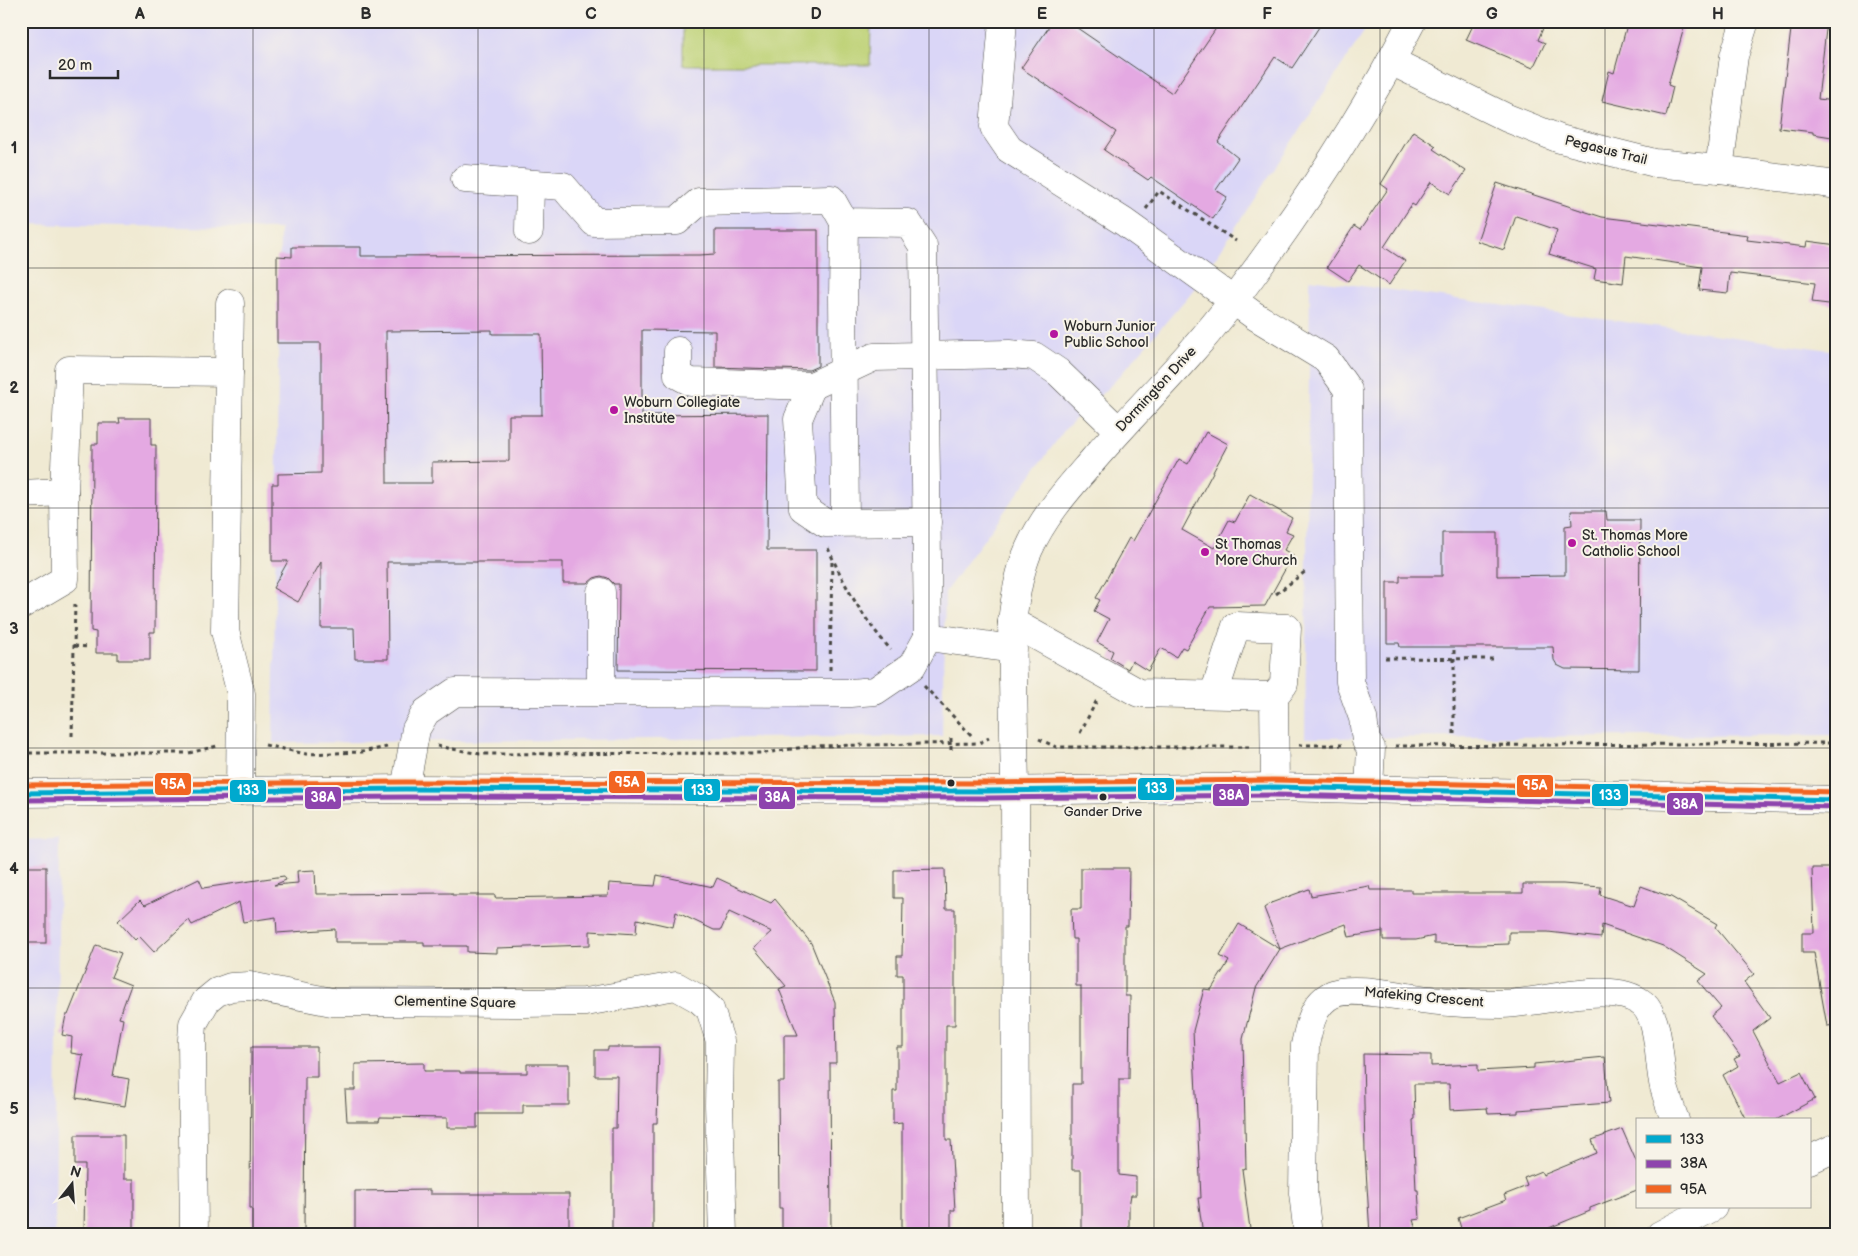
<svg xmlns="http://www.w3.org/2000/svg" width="1858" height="1256" viewBox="0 0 1858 1256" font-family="'Balsamiq Sans',sans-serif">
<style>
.built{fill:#dad6f7}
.green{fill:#bdd174;stroke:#747e50}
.building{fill:#e4a9e2;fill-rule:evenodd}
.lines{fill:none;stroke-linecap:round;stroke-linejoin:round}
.minor-casing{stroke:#494844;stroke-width:29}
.major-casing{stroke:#494844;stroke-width:29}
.path{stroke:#494844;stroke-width:3;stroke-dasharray:4 4;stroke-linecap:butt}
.minor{stroke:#fff;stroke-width:28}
.major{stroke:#fff;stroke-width:28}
.bus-1-casing{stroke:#f7f3e8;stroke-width:9}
.bus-2-casing{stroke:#f7f3e8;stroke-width:9}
.bus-3-casing{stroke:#f7f3e8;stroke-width:9}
.bus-1{stroke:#00a9ce;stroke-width:5}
.bus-2{stroke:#8e44ad;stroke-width:5}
.bus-3{stroke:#f26522;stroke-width:5}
.grid{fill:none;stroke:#2b2b2b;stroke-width:1;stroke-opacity:0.55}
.poi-dot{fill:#b5179e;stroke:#f7f3e8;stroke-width:2}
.bus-dot{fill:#2b2b2b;stroke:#f7f3e8;stroke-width:2}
.labels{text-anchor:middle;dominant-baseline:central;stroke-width:4;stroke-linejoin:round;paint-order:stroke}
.bus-label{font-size:13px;fill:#2b2b2b;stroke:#f7f3e8}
.street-label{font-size:14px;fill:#2b2b2b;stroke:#f7f3e8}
.poi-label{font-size:14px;fill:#2b2b2b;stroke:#f7f3e8;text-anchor:start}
.line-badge{stroke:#f7f3e8;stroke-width:2}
.badge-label{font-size:14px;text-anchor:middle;font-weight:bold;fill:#fff}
.neatline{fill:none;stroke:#2b2b2b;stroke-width:2}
.grid-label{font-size:16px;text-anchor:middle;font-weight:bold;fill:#2b2b2b}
</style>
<rect width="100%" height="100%" fill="#f7f3e8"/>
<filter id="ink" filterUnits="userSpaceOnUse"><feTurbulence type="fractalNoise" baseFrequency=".02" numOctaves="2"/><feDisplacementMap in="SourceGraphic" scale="10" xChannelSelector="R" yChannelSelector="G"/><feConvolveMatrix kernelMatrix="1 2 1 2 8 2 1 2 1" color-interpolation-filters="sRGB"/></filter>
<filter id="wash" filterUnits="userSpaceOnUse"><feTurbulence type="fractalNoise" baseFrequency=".0096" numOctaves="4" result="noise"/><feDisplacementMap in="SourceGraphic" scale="20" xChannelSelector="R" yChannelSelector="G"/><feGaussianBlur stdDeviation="1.12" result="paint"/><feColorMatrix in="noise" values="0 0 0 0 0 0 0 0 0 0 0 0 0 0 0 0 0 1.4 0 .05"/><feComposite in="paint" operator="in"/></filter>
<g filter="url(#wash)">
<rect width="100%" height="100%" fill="#f0ead3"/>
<g class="built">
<path d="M21,21H1371L1197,286L1115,381L1066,428L945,592L942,736L273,743L280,229L21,224Z"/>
<path d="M1310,279L1837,351V735L1305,738Z"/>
<path d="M59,839L55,1235H21V840Z"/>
</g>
<path class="green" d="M683,21H871L870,65H683Z"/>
<g id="blocks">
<g class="building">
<path d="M1053,21H1067L1172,93L1221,21H1323L1292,68L1275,57L1218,142L1238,158L1216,190L1227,197L1213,219L1151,177L1148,180L1104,150L1116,132L1021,68Z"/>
<path d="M1475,21H1546L1538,40L1545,43L1533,68L1466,40Z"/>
<path d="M1628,21L1658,27L1660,21L1685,24L1668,85L1673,87L1666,116L1602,101L1609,71L1614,73Z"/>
<path d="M1792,21H1827L1818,99L1835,101L1837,129H1833L1832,137L1813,134V132L1779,128Z"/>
<path d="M1413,131L1436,146L1433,149L1466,171L1450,194L1431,182L1415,206L1412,204L1384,247L1405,261L1389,285L1359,265L1348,281L1327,267L1354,226L1360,230L1388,189L1381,184Z"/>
<path d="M1497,183L1602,217L1748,235L1747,240L1806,247L1807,241L1837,245V305L1812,302L1815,283L1730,273L1728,293L1699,290L1702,267L1626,256L1623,283L1594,279L1596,269L1549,254L1557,230L1516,216L1504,250L1477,241Z"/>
<path d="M715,230H818V366L809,370L715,367V331L642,330V415L768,414L767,550H816V671L618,670L619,584H614L608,578L601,576L594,578L588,583H563V562H387L388,659H355L354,628H321V562L298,602L273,588L288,561H272V484H278V474L321,473V343H277V256L292,257V247H361V256L700,255L715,254ZM492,330V334H541L542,415H509V461L432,462V483H387L386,331Z"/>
<path d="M119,418H151V445H156L155,632H150V660H118V653H96V632L91,631L92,444H98V423H120Z"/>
<path d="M1206,432L1228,444L1182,530L1214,548L1229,520L1235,522L1250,494L1292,518L1286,531L1293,534L1284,550L1293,555L1265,606L1210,607L1186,649L1182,647L1176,657L1161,648L1148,671L1132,661L1128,669L1110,658L1113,651L1097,642L1109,619L1094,611L1100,600L1096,598L1129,538L1133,541L1179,459L1188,464Z"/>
<path d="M1571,511H1606L1607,520H1640L1639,670L1565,669L1557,665L1554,660L1553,647H1400L1399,643H1387V582H1400V576H1442V533H1497V576L1565,575V526L1572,525Z"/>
<rect x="21" y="867" width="25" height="76"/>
<path d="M1081,868H1129L1128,926H1125V996H1130L1129,1079H1119V1175L1136,1177V1195H1131L1129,1206V1235H1081V1170H1072V1084H1081V986H1076V939H1072L1071,909H1081Z"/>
<path d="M1812,868H1837V1025L1827,1026L1814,953H1802V933H1814Z"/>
<path d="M945,869L946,909H955V1025H946V1140H951L955,1210H951V1235H902V1123L893,1124V1091H897V1047H903V975H897V956H902L903,898H894V870Z"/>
<path d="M315,870L316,894L452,893V895H495V898L608,896L609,883L655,886L657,875L713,887L717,878L771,903L775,899L811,943L835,1002L836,1063H830L831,1235H782V1208H779L778,1082H784V1035H798L779,989L786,986L754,948L772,932L729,912L721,930H714L676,912L673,927L637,919L636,934L590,931V945L497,948V953L467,952V946H424V942H335V929L277,933L276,917L243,922L239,902L192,925L189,920L154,952L139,936L135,940L118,921L140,900L145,905L199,879L203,888L284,876L286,880L274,885L298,883L297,871Z"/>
<path d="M1523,884H1563L1601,887L1600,895L1634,906L1641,886L1671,897L1717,924L1715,927L1754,974L1744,982L1770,1018L1753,1031L1780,1082L1801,1072L1815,1099L1776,1120H1746L1723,1075L1738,1066L1734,1059L1740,1056L1711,1016L1721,1008L1698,981L1707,974L1663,946L1602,925L1601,938L1548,932H1509V944L1479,945L1434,944V936L1416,940H1383V931L1349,937L1346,924L1280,949L1256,988L1243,1039L1246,1168L1242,1169L1250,1229L1203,1235L1198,1198H1201L1193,1031L1204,989L1211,990L1229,961L1220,956L1239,924L1280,949L1264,908L1271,903L1309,889L1311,896L1369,886L1370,890H1411V893H1523Z"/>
<path d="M96,945L121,953L111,977L131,985L119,1018L123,1019L113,1076L129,1079L125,1106L76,1098L83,1055L71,1053L72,1037L62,1035L66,1015H68Z"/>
<path d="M251,1047H317V1077H305L304,1235H252V1208H250Z"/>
<path d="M608,1047H659L657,1123H653V1235H612V1128H616L617,1076H595V1050H608Z"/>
<path d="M1363,1054L1431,1055V1066L1478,1064V1071L1534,1068V1064L1605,1057L1609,1103L1518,1110V1113L1488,1114L1487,1108L1450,1110L1449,1084H1414L1415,1119L1413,1120L1416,1190H1418L1420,1219L1413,1220L1418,1235H1370L1365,1153Z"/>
<path d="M424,1063V1071H460V1073H527V1064H569V1105H523V1114H477V1128H447V1118L380,1117L379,1121H347L345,1090H355V1064Z"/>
<path d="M1622,1129L1637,1163V1190L1590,1208V1211L1549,1228L1551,1235H1463L1458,1218L1506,1200L1504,1195L1527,1186L1524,1178L1541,1171L1543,1175L1597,1153L1592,1140Z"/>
<path d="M75,1135H124V1179H134V1235H84L85,1165H75Z"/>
<path d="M430,1190V1194H569V1235H355V1191Z"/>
</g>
</g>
</g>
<g filter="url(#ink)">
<use href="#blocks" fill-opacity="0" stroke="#494844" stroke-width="1"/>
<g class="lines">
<g class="minor-casing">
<g id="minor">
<path d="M1003,21L994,127L1009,149L1124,222L1255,316L1326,359L1348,390L1350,682L1363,718L1366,741L1371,748L1369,789"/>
<path d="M1391,61L1507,118L1560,139L1655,163L1719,169L1837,185"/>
<path d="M1719,169L1734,56L1745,21"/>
<path d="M465,179L563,186L594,222L677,221L699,202L831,199L844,222L908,223L923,246L928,637"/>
<path d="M844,222L843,298L845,522"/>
<path d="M529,231L530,184"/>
<path d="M230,303L225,631L241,694L240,791"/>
<path d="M678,351V375L691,382L812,386L874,357L1009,354L1034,356L1058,372L1118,430"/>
<path d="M812,386L798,419L803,508L825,523L927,522"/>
<path d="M21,494L64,492"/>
<path d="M21,605L65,579L64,492L69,370L229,372"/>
<path d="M1012,622L1139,693L1274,696L1275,787"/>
<path d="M601,692V592"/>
<path d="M1214,694L1236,626L1287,628L1284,684L1274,696"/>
<path d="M405,789L416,729L426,712L455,692L850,693L875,691L912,666L928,637L1013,649"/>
<path d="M1809,1160L1837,1147"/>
<path d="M194,1235L192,1040L193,1024L206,1001L217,992L231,987L250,986L332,1002L524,1003L585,1002L676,986L699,999L710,1009L720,1041L719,1105L723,1235"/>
<path d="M1016,1235L1015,790L1012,622C1015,598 1019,571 1029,549C1044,515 1069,488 1093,460C1139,407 1190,358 1233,301C1299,214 1362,119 1412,21"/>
<path d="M1308,1235L1303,1193L1305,1045C1309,1026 1313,1003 1333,994C1353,985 1406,998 1430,1000C1454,1003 1479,1004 1502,1004C1541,1004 1612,978 1643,1004C1661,1020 1658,1065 1664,1087C1667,1098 1671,1109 1675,1120"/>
<path d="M1660,1235L1713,1207"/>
</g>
</g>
<g class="major-casing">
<path id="major" d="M21,793L405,789L987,791L1275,787L1837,800"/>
</g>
<g class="path">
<path d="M1146,209L1159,191L1236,241"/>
<path d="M828,548C846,589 862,617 891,650"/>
<path d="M1276,594L1306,571"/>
<path d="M74,646L89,647"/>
<path d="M1385,658L1493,659"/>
<path d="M830,670L832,559"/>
<path d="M924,686L973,737"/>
<path d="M1080,733L1098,698"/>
<path d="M1454,734V650"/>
<path d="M72,736L75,602"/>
<path d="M1039,739L1056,747H1249"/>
<path d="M265,745L306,754L362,752L387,747"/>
<path d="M1299,745H1342"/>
<path d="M437,746L480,754L765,753L811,746L979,743L989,738"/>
<path d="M1395,746L1837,743"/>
<path d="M951,750V737"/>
<path d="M21,753H189L217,746"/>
</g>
<use href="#minor" class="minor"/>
<use href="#major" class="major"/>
<g class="bus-1-casing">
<path id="bus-1" d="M21,793L405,789L987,791L1275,787L1837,800"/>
</g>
<g class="bus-2-casing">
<path id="bus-2" d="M21,800L405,797L987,798L1275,795L1837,807"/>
</g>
<g class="bus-3-casing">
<path id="bus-3" d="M21,785L405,782L987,783L1275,780L1837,792"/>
</g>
<use href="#bus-1" class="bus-1"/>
<use href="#bus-2" class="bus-2"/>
<use href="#bus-3" class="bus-3"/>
</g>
</g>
<path class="grid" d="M253,21V1235M478,21V1235M704,21V1235M929,21V1235M1154,21V1235M1380,21V1235M1605,21V1235M21,268H1837M21,508H1837M21,748H1837M21,988H1837"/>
<g class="poi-dot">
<circle cx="1054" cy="334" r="5"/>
<circle cx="614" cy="410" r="5"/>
<circle cx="1572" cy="543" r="5"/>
<circle cx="1205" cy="552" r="5"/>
</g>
<g class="bus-dot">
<circle cx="951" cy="783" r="4.5"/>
<circle cx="1103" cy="797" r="4.5"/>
</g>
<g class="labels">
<g class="bus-label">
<text x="1103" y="812">Gander Drive</text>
</g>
<g class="street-label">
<text transform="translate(1606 150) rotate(14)">Pegasus Trail</text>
<text transform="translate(1156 389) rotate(-47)">Dormington Drive</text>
<text transform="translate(1424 997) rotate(5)">Mafeking Crescent</text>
<text transform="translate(455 1002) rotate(1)">Clementine Square</text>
</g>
<g class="poi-label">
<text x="1064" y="326">Woburn Junior<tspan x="1064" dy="16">Public School</tspan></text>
<text x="624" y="402">Woburn Collegiate<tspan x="624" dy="16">Institute</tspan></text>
<text x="1582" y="535">St. Thomas More<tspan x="1582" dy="16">Catholic School</tspan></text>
<text x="1215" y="544">St Thomas<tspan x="1215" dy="16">More Church</tspan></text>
</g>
</g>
<g class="line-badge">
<rect x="608" y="770" width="38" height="24" rx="5" fill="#f26522"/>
<rect x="154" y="772" width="38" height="24" rx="5" fill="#f26522"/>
<rect x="1516" y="774" width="38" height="24" rx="5" fill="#f26522"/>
<rect x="1137" y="777" width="38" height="24" rx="5" fill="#00a9ce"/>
<rect x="683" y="778" width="38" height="24" rx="5" fill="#00a9ce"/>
<rect x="229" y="779" width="38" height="24" rx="5" fill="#00a9ce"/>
<rect x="1591" y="783" width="38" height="24" rx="5" fill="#00a9ce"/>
<rect x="1212" y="783" width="38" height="24" rx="5" fill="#8e44ad"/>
<rect x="758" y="786" width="38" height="24" rx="5" fill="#8e44ad"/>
<rect x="304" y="786" width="38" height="24" rx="5" fill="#8e44ad"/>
<rect x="1666" y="792" width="38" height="24" rx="5" fill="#8e44ad"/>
</g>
<g class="badge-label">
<text x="627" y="787">95A</text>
<text x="173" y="789">95A</text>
<text x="1535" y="790">95A</text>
<text x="1156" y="793">133</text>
<text x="702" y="795">133</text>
<text x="248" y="795">133</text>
<text x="1610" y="800">133</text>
<text x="1231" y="800">38A</text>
<text x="777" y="802">38A</text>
<text x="323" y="802">38A</text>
<text x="1685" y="809">38A</text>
</g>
<rect width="1858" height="1256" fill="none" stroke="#f7f3e8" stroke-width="55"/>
<rect x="1636" y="1118" width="175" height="90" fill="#f7f3e8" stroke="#a5a39c"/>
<rect x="1646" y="1135" width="25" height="8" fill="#00a9ce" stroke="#a5a39c"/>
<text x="1680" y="1144" font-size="15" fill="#2b2b2b">133</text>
<rect x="1646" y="1160" width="25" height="8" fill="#8e44ad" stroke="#a5a39c"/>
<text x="1680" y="1168" font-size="15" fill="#2b2b2b">38A</text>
<rect x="1646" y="1185" width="25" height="8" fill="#f26522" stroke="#a5a39c"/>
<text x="1680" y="1194" font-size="15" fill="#2b2b2b">95A</text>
<g transform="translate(72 1184) rotate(17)" stroke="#f7f3e8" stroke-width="4" paint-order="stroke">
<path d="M0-4L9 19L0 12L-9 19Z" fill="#2b2b2b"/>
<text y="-8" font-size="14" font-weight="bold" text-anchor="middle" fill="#2b2b2b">N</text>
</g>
<path d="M50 70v8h68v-8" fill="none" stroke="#2b2b2b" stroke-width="2.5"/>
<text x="58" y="70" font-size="15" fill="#2b2b2b" stroke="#f7f3e8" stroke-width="4" paint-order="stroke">20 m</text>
<rect x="28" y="28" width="1802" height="1200" class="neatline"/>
<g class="grid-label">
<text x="140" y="19">A</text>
<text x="366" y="19">B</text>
<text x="591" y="19">C</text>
<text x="816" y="19">D</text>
<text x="1042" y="19">E</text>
<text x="1267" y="19">F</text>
<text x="1492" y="19">G</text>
<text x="1718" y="19">H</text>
<text x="14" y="153">1</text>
<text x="14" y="393">2</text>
<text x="14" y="634">3</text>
<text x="14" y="874">4</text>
<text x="14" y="1114">5</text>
</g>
</svg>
